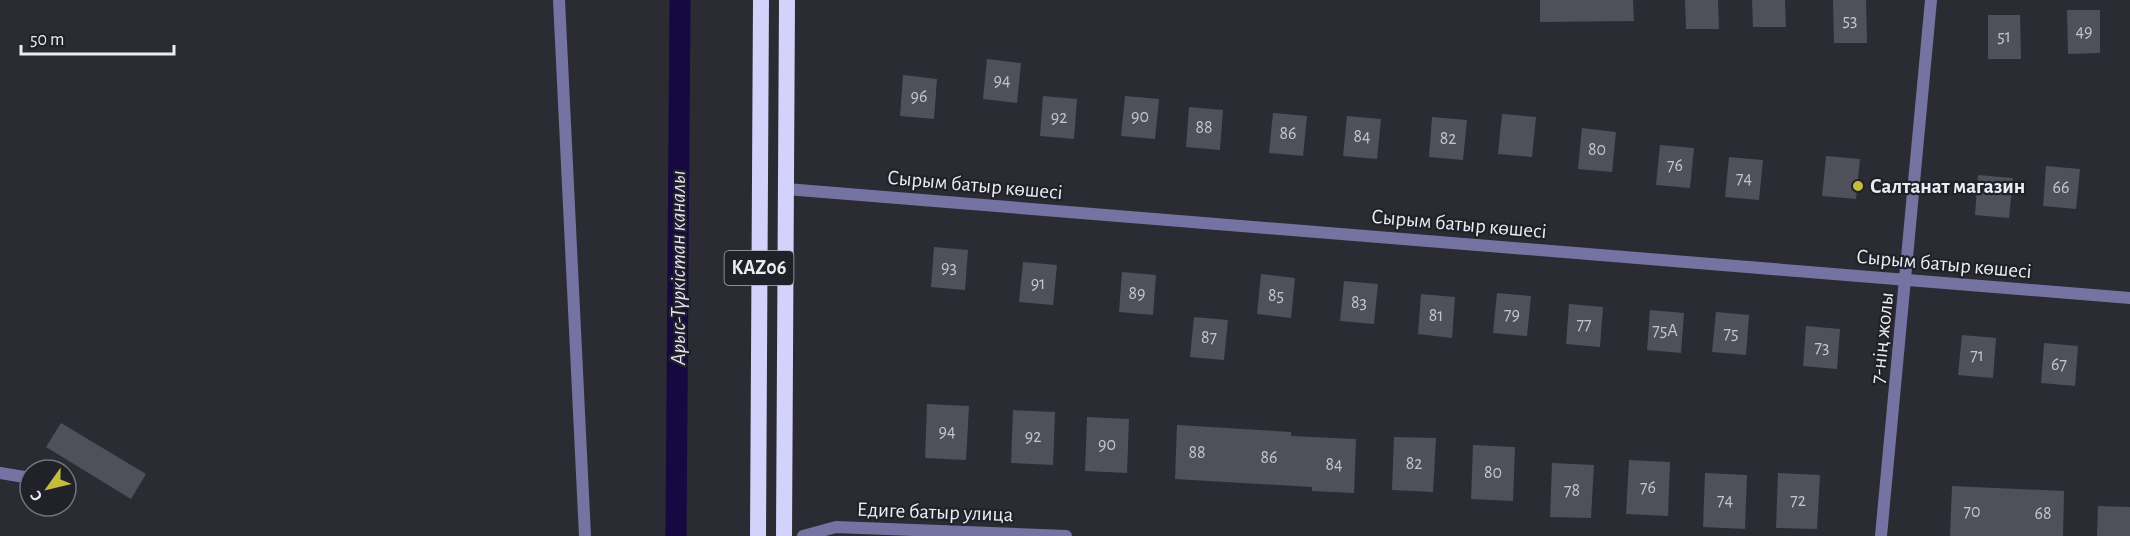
<svg xmlns="http://www.w3.org/2000/svg" width="2130" height="536" viewBox="0 0 2130 536" font-family="'Alegreya Sans',sans-serif">
<style>
.lines{fill:none;stroke-linecap:round;stroke-linejoin:round}
.canal{stroke:#160840;stroke-width:21}
.building{fill:#50505a}
.service{stroke:#7573a2;stroke-width:12}
.minor{stroke:#7573a2;stroke-width:12}
.trunk{stroke:#d2d2fa;stroke-width:16}
.poi-dot{fill:#c4bc3d;stroke:#21212a;stroke-width:2}
.labels{text-anchor:middle;dominant-baseline:central;stroke-width:4.5;stroke-linejoin:round;paint-order:stroke}
.number-label{font-size:18px;fill:#c5c6cd}
.shield{fill:#21212a;stroke:#afb0b7;stroke-width:1.5}
.shield-label{font-size:20px;font-weight:bold;fill:#ecedf3}
.street-label{font-size:21px;fill:#ecedf3;stroke:#21212a}
.poi-label{font-size:21px;font-weight:bold;fill:#ecedf3;stroke:#21212a;text-anchor:start}
.water-label{font-size:22px;font-style:italic;fill:#e2e2f5;stroke:#21212a}
</style>
<rect width="100%" height="100%" fill="#2b2b34"/>
<g class="lines">
<path class="canal" d="M676,536L680,0"/>
</g>
<g class="building">
<path d="M1540,0H1633L1634,21L1540,22Z"/>
<path d="M1685,0H1718L1719,29H1686Z"/>
<path d="M1752,0H1785L1786,27H1753Z"/>
<path d="M1833,0H1866L1867,43H1834Z"/>
<path d="M2067,10H2100V53L2068,54Z"/>
<path d="M1988,15H2020L2021,59H1988Z"/>
<path d="M987,59L1021,63L1017,103L983,99Z"/>
<path d="M903,75L937,79L934,119L900,116Z"/>
<path d="M1043,96L1077,99L1074,139L1040,136Z"/>
<path d="M1125,96L1159,99L1155,139L1121,136Z"/>
<path d="M1189,107L1223,110L1220,150L1186,147Z"/>
<path d="M1273,113L1307,116L1303,156L1269,153Z"/>
<path d="M1502,114L1536,117L1532,157L1498,154Z"/>
<path d="M1347,116L1381,119L1377,159L1343,156Z"/>
<path d="M1432,117L1467,120L1463,160L1429,157Z"/>
<path d="M1582,128L1616,132L1612,172L1578,169Z"/>
<path d="M1660,145L1694,148L1690,188L1656,185Z"/>
<path d="M1826,156L1860,159L1856,199L1822,196Z"/>
<path d="M1729,157L1763,160L1759,200L1725,197Z"/>
<path d="M2046,166L2080,169L2076,209L2043,206Z"/>
<path d="M1978,175L2013,178L2009,218L1975,215Z"/>
<path d="M934,247L968,250L965,290L931,287Z"/>
<path d="M1023,262L1057,265L1053,305L1019,302Z"/>
<path d="M1122,272L1156,275L1153,315L1119,312Z"/>
<path d="M1261,274L1295,278L1291,318L1257,314Z"/>
<path d="M1344,281L1378,284L1374,324L1340,321Z"/>
<path d="M1497,293L1531,296L1527,336L1493,333Z"/>
<path d="M1421,294L1455,297L1452,338L1418,334Z"/>
<path d="M1569,304L1603,307L1600,347L1566,344Z"/>
<path d="M1650,310L1684,313L1681,353L1647,350Z"/>
<path d="M1716,312L1749,315L1746,355L1712,352Z"/>
<path d="M1194,317L1228,320L1224,360L1190,357Z"/>
<path d="M1806,326L1840,329L1837,369L1803,366Z"/>
<path d="M1962,335L1996,338L1993,378L1958,375Z"/>
<path d="M2044,343L2078,346L2075,386L2041,383Z"/>
<path d="M927,404L969,406L966,460L925,458Z"/>
<path d="M1013,410L1055,412L1053,465L1011,463Z"/>
<path d="M1087,417L1129,419L1127,473L1085,471Z"/>
<path d="M61,423L146,474L131,499L46,447Z"/>
<path d="M1177,425L1291,432V436L1356,439L1354,493L1312,491V487L1175,479Z"/>
<path d="M1394,437L1436,438L1433,492L1392,490Z"/>
<path d="M1473,445L1515,447L1513,501L1471,499Z"/>
<path d="M1629,460L1670,462L1668,516L1626,514Z"/>
<path d="M1552,463L1594,465L1591,518L1550,517Z"/>
<path d="M1705,473L1747,475L1745,529L1703,527Z"/>
<path d="M1778,473L1820,475L1817,529L1776,528Z"/>
<path d="M1952,486L2064,491L2063,536H1950Z"/>
<path d="M2098,506L2130,507V536H2097Z"/>
</g>
<g class="lines">
<g class="service">
<path d="M559,0L585,536"/>
<path d="M0,473L30,478"/>
</g>
<g class="minor">
<path d="M786,189L2130,298"/>
<path d="M803,536L836,527L1066,536"/>
<path d="M1881,536L1931,0"/>
</g>
<g class="trunk">
<path d="M758,536L761,0"/>
<path d="M784,536L787,0"/>
</g>
</g>
<circle class="poi-dot" cx="1858" cy="186" r="6"/>
<g class="labels">
<g class="number-label">
<text x="1850" y="21">53</text>
<text x="2084" y="32">49</text>
<text x="2004" y="37">51</text>
<text x="1002" y="81">94</text>
<text x="919" y="97">96</text>
<text x="1140" y="117">90</text>
<text x="1059" y="118">92</text>
<text x="1204" y="128">88</text>
<text x="1288" y="134">86</text>
<text x="1362" y="137">84</text>
<text x="1448" y="139">82</text>
<text x="1597" y="150">80</text>
<text x="1675" y="166">76</text>
<text x="1744" y="179">74</text>
<text x="2061" y="188">66</text>
<text x="949" y="268">93</text>
<text x="1038" y="284">91</text>
<text x="1137" y="294">89</text>
<text x="1276" y="296">85</text>
<text x="1359" y="303">83</text>
<text x="1512" y="315">79</text>
<text x="1436" y="316">81</text>
<text x="1584" y="325">77</text>
<text x="1665" y="331">75А</text>
<text x="1731" y="334">75</text>
<text x="1209" y="338">87</text>
<text x="1822" y="348">73</text>
<text x="1977" y="356">71</text>
<text x="2059" y="365">67</text>
<text x="947" y="432">94</text>
<text x="1033" y="437">92</text>
<text x="1107" y="445">90</text>
<text x="1197" y="453">88</text>
<text x="1269" y="458">86</text>
<text x="1414" y="464">82</text>
<text x="1334" y="465">84</text>
<text x="1493" y="473">80</text>
<text x="1648" y="488">76</text>
<text x="1572" y="491">78</text>
<text x="1725" y="501">74</text>
<text x="1798" y="501">72</text>
<text x="1972" y="512">70</text>
<text x="2043" y="514">68</text>
</g>
<rect class="shield" x="724.5" y="251" width="69" height="34" rx="4.5"/>
<g class="shield-label">
<text x="759" y="268">KАZ06</text>
</g>
<g class="street-label">
<text transform="translate(975 185) rotate(5)">Сырым батыр көшесі</text>
<text transform="translate(1459 224) rotate(5)">Сырым батыр көшесі</text>
<text transform="translate(1944 264) rotate(5)">Сырым батыр көшесі</text>
<text transform="translate(1882 338) rotate(-84)">7-нің жолы</text>
<text transform="translate(935 512) rotate(2)">Едиге батыр улица</text>
</g>
<g class="poi-label">
<text x="1870" y="186">Салтанат магазин</text>
</g>
<g class="water-label">
<text transform="translate(678 268) rotate(-90)">Арыс-Түркістан каналы</text>
</g>
</g>
<g transform="translate(48 488) rotate(236)"><circle r="28" fill="#21212a" stroke="#72737a" stroke-width="1.5"/>
<path d="M0-4.5L10 22L0 15L-10 22Z" fill="#c4bc3d"/>
<text y="-9" font-size="16" font-weight="bold" text-anchor="middle" fill="#ecedf3">С</text>
</g>
<path d="M21 45v9h153v-9" fill="none" stroke="#ecedf3" stroke-width="3"/>
<text x="30" y="45" font-size="18" fill="#ecedf3" stroke="#21212a" stroke-width="4.5" paint-order="stroke">50 m</text>
</svg>
